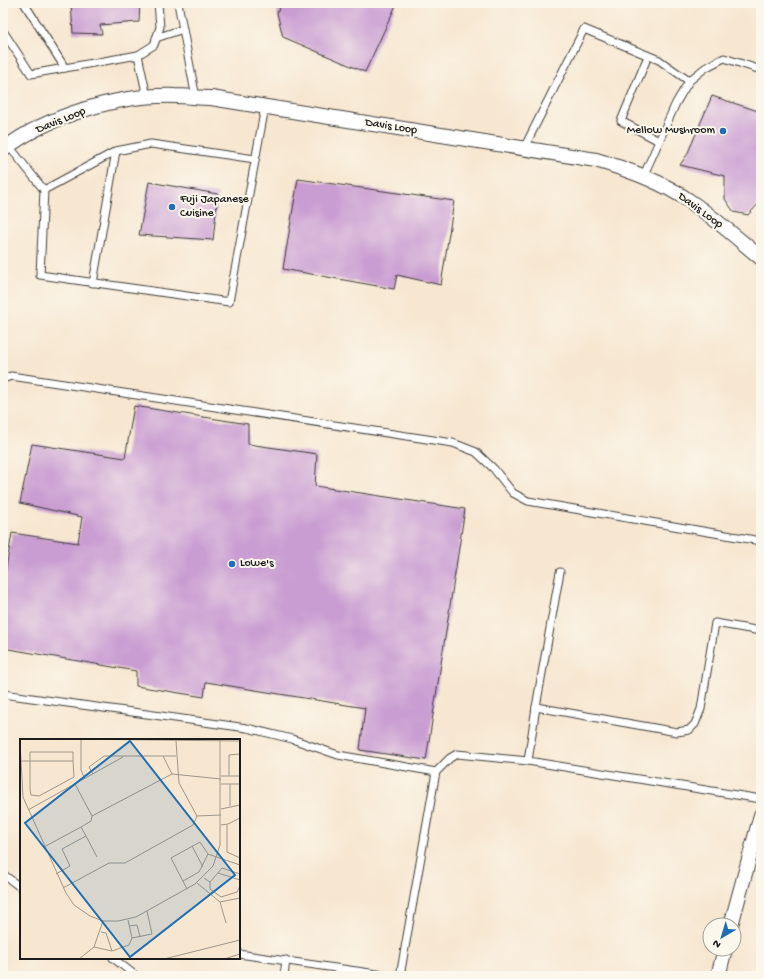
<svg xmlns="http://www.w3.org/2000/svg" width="764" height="979" viewBox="0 0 764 979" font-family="'Gochi Hand',sans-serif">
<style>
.building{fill:#c99cd2}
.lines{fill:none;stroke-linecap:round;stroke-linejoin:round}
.service-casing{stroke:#3d3a37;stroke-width:9}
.minor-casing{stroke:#3d3a37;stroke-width:16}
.service{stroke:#fff;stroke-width:7}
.minor{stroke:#fff;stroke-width:14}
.poi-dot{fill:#1f6fb2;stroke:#fbf7ec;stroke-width:1.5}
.labels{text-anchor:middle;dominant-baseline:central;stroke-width:4;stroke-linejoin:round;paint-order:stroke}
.street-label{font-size:12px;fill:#1c1c1c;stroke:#fbf7ec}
.poi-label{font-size:12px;fill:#1c1c1c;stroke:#fbf7ec;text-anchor:start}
.inset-road{fill:none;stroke:#9f9689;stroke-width:1}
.view{fill:#1f6fb2;fill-opacity:0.15;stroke:#1f6fb2;stroke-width:2}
.inset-edge{fill:none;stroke:#1c1c1c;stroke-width:2}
</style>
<rect width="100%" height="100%" fill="#fbf7ec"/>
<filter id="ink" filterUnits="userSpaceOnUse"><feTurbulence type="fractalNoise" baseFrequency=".025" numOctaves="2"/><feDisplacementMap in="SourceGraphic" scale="8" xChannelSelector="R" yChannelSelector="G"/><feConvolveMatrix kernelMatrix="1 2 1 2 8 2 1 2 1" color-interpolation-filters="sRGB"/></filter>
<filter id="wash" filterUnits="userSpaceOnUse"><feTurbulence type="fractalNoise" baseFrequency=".012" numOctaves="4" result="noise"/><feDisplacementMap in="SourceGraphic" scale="16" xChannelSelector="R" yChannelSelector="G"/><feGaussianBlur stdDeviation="0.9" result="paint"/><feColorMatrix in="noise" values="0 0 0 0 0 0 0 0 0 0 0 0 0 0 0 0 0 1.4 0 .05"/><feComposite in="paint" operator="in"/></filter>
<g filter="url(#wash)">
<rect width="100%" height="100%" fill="#f7e7d1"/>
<g id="blocks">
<g class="building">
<path d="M71,3H140L139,22L100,25L102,34L73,33Z"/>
<path d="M282,3H397L365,72L283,37L277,13Z"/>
<path d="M712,96L761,112L759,166L761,201L748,215L734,212L725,199V176L680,165L687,155Z"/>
<path d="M298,179L454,201L441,285L397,275L394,289L283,269Z"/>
<path d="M149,182L218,194L213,240L139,235Z"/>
<path d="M134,406L248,424V444L317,454L315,486L465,509L426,760L360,750L365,708L206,682L204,697L136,686V671L3,648V586L12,533L78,543L82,517L20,503L32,444L125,458Z"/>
</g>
</g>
</g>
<g filter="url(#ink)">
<use href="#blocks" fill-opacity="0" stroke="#3d3a37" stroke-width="1"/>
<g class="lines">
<g class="service-casing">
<g id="service">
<path d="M24,3L65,68"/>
<path d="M178,3L196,98"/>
<path d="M3,31L31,74L138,55L147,97"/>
<path d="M156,38L183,29"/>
<path d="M138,55L154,45L160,27L158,3"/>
<path d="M648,56L621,121L659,141"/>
<path d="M9,146L44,190L40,275L229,302L265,107"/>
<path d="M524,148L584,29L659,60L689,81"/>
<path d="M643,177L676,103L689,81L705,68L724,58L761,70"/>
<path d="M44,190L116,151L151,144L255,159"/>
<path d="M93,283L116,151"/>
<path d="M3,379L11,376L453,443L476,452L494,469L513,493L528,501L761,541"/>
<path d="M560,572L536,707L677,732L689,730L695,724L701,709L715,623L761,631"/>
<path d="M3,694L247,728L292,739L338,755L436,772"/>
<path d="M536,707L528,761L761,799"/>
<path d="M3,874L21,888"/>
<path d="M239,954L391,976"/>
<path d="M113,958L136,976"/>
<path d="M284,976L286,960"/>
<path d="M400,976L436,772L450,758L457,754L528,761"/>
</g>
</g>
<g class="minor-casing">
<g id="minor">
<path d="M3,150C46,116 120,94 175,96C187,96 199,98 211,98L596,160C629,170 663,182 691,202C716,219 738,239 761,258"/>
<path d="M731,925L761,815"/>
<path d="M718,976L725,949"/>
</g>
</g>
<use href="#service" class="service"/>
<use href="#minor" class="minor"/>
</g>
</g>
<g class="poi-dot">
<circle cx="723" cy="131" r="4"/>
<circle cx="172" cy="207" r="4"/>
<circle cx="232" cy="564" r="4"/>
</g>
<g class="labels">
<g class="street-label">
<text transform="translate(61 121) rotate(-22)">Davis Loop</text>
<text transform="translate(391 127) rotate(9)">Davis Loop</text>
<text transform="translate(700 211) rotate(36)">Davis Loop</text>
</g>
<g class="poi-label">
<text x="715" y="131" text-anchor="end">Mellow Mushroom</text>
<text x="180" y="200">Fuji Japanese<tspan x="180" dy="14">Cuisine</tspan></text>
<text x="240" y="564">Lowe's</text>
</g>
</g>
<g transform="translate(20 739)">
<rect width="220" height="220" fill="#f7e7d1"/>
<path class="inset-road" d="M45,0L220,2M61,1V31L65,40M156,2L159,44L177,77M0,3L3,58L46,154L54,166L70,177L83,182H98L116,178L175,145L193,127L200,106V1M143,17H156M0,22H53L54,38L19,57L11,56L10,51V13H53V22M73,35L69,28L84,17H143L152,35L201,40M201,37H220M209,37V16L220,15M55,45L72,77L71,82L61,88M201,45H220M210,67V45M201,70L220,66M8,71L103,18M72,77L152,35M201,86L208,85L220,79M207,86V113L220,119M172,107L183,128M24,108L61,88L66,97M198,134L220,141M36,135L50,127L42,110L66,97L77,118M184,139L190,143L202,129L220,135M163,142L179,133L188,115M190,143V150L201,158L217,153L220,147M177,144L200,163L220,159M43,149L89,124H105L173,86L177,77L201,76M167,150L151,119L180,103L188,115L220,126M200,163L206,184M109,187L117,186L120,198M81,193L86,194L92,212M112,199L132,195L127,172M74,208L92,212L109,206L112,199L108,181M59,220L74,208L83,182M144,220L220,201M204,220L220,215"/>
<path class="view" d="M110,2L215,136L110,218L5,84Z"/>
<rect width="220" height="220" class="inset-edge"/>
</g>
<rect width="764" height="979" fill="none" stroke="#fbf7ec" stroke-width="16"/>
<g transform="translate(722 937) rotate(218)"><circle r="19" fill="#fbf7ec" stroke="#a29f99"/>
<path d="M0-3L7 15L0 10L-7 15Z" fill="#1f6fb2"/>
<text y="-6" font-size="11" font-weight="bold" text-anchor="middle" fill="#1c1c1c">N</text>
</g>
</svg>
